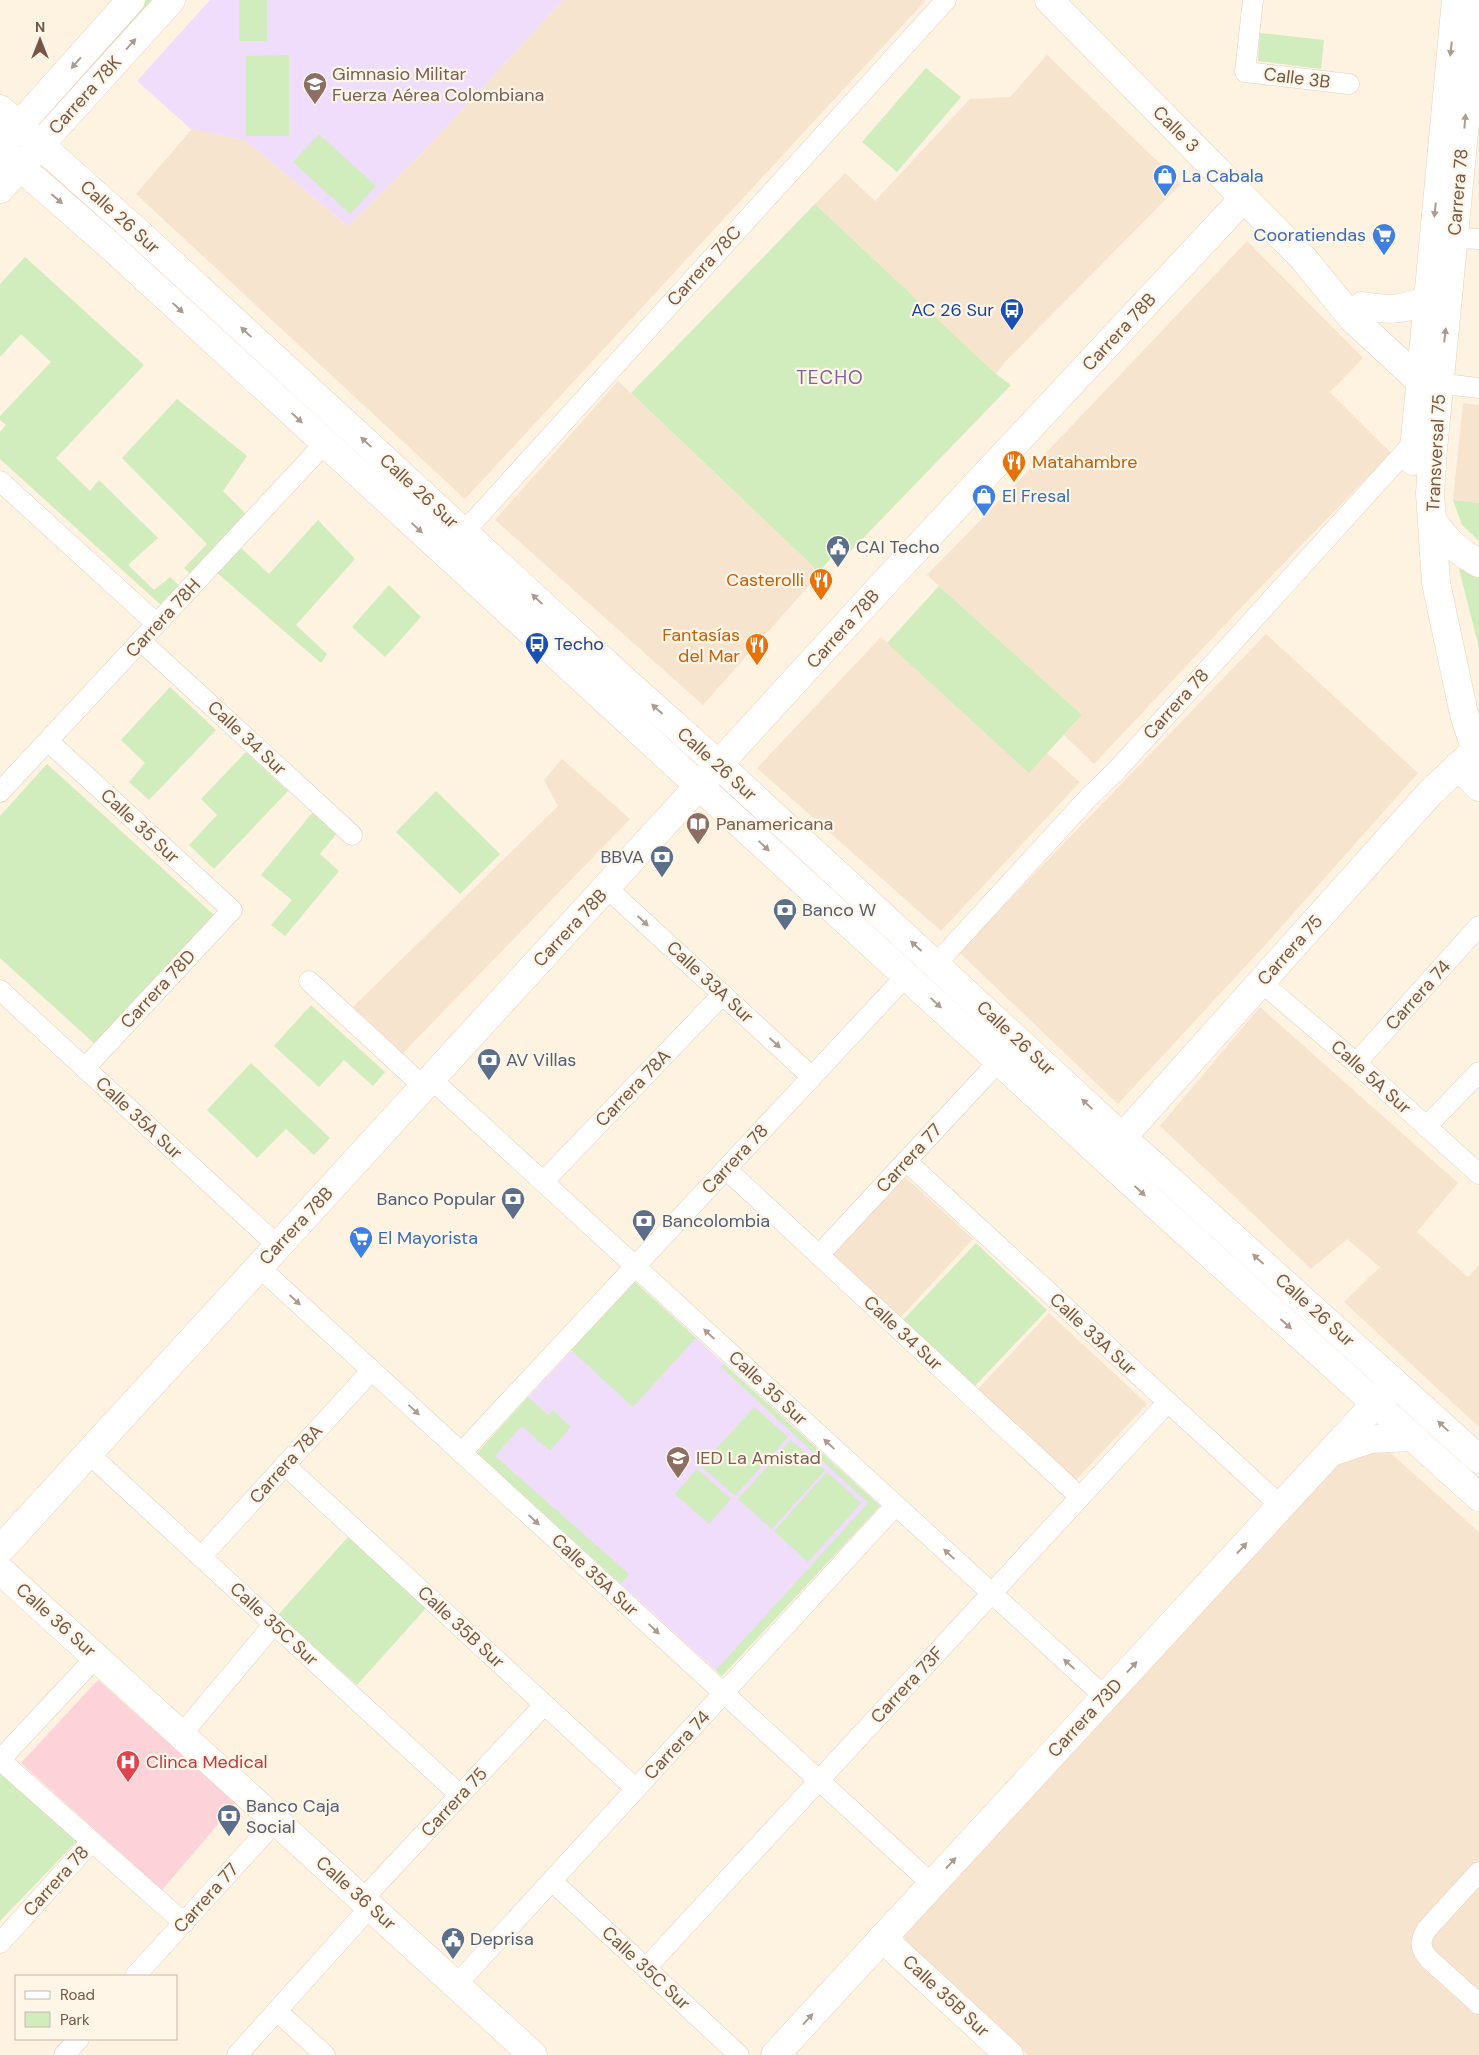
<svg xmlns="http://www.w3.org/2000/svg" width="1479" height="2055" viewBox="0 0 1479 2055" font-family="'DM Sans',sans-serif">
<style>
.residential{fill:#f7e4ce}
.education{fill:#efddfb}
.medical{fill:#fdd2d8}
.green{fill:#d1edbd}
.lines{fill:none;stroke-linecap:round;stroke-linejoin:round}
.street-casing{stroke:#e3cebb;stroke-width:21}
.secondary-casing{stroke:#ebd0ba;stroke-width:29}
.street{stroke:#fff;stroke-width:20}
.secondary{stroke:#fff;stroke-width:28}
.oneway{fill:#ae9a8f}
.labels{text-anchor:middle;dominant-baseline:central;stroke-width:4.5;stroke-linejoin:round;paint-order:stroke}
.education-label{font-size:18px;fill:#785e54;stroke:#fff6e8;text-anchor:start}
.street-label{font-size:18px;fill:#785645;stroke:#fff6e8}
.shop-label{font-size:18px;fill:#366cbe;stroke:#fff6e8;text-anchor:start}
.transit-label{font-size:18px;fill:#164399;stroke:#fff6e8;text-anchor:end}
.food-label{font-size:18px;fill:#c56008;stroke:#fff6e8;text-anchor:end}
.service-label{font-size:18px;fill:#4e5e75;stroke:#fff6e8;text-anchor:start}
.health-label{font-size:18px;fill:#be3a42;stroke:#fff6e8;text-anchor:start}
.neighbourhood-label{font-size:19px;letter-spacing:1px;fill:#875f9c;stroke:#fff6e8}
</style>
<rect width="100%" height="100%" fill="#fef2e0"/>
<g class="residential">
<path d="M563,0H926L465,499L136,194L192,129L245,140L348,226L424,151Z"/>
<path d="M1047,55L1181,184L1005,362L996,374L815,204L845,173L875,201L970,99L1010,97Z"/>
<path d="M1247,241L1363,358L1330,392L1391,453L1252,596L1094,764L1064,735L1082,715L927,575L1064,434Z"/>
<path d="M618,381L820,573L703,705L495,520Z"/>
<path d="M1463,403L1479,405V503L1453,500Z"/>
<path d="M1266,634L1418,773L1267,943L1118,1104L959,952Z"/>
<path d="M881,637L1029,772L1047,753L1080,782L941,931L757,768Z"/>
<path d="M562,759L630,819L403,1053L353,1007L558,806L544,780Z"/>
<path d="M1260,1007L1458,1183L1417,1232L1468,1277L1479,1265V1427L1344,1302L1380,1267L1347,1239L1311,1269L1160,1126Z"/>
<path d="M904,1176L973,1239L900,1318L831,1255Z"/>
<path d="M1049,1313L1147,1404L1075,1481L977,1390Z"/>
<path d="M1385,1448L1479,1532V2055H1028L905,1940L903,1933L1335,1463Z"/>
</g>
<g class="education">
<path d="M210,0H563L424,151L348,226L245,140L191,129L137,81Z"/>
<path d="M635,1282L880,1506L722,1676L477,1453Z"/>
</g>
<path class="medical" d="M98,1680L236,1803L162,1890L21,1763Z"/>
<g class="green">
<path d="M145,0H159L57,112L49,105Z"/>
<rect x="239" y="0" width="28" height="41"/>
<path d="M1260,33L1324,40L1321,69L1258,61Z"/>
<path d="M289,55V136H246V56Z"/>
<path d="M926,68L961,97L897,172L862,142Z"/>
<path d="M319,134L376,186L350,214L293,162Z"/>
<path d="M815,204L996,374L1011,385L843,559L836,553L823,567L825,569L820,573L631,393Z"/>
<path d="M25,257L144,365L56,458L90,491L99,480L158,538L128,565L154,590L170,577L181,587L162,606L0,459V432L6,425L0,420V416L51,362L21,334L0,357V284Z"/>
<path d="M177,399L247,456L223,491L246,514L192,576L184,568L207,544L122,458Z"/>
<path d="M1453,500L1479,503V541L1462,525Z"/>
<path d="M318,520L355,559L296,625L327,654L321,663L216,572L241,548L269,574Z"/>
<path d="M1458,565L1467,573L1479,577V648Z"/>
<path d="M389,585L421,617L385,657L352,627Z"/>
<path d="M939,586L1082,715L1029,773L887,643Z"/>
<path d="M170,687L216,730L149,800L129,782L145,763L121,740Z"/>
<path d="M246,752L288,791L214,869L189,845L217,815L201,799Z"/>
<path d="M47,764L215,916L96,1045L0,958V816Z"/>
<path d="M436,791L500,854L460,894L396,832Z"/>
<path d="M313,812L338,832L320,854L339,871L285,936L271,925L292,900L261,875Z"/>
<path d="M311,1005L385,1072L373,1086L344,1060L319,1087L274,1046Z"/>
<path d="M251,1063L330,1138L314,1155L286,1129L257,1158L207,1110Z"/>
<path d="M976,1243L1047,1310L975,1386L903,1320Z"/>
<path d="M635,1282L696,1338L633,1407L571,1350Z"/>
<path d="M724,1364L880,1506L722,1676L716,1670L868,1503L721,1367Z"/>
<path d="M528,1397L548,1415L553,1410L571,1427L550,1451L522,1426L495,1456L629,1574L621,1584L477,1453Z"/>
<path d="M754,1407L788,1437L735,1496L701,1466Z"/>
<path d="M791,1440L825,1470L772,1529L738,1499Z"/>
<path d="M697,1469L731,1499L709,1524L675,1494Z"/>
<path d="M827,1472L861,1503L808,1562L774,1531Z"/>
<path d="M349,1536L426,1608L357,1685L278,1615Z"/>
<path d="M3,1770L78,1840L0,1921V1774Z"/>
</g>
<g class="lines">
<g class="street-casing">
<g id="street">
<path d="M1253,0L1245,72L1349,84"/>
<path d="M1454,238L1479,239"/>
<path d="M1427,382L1479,388"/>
<path d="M0,481L157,624"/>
<path d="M464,532L946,0"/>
<path d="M141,641L352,835"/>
<path d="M48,741L232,910L85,1068"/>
<path d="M0,792L325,443"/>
<path d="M607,888L812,1077"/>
<path d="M936,964L1089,797L1116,771L1414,442"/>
<path d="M309,981L424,1087"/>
<path d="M1261,982L1356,1063L1479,1174"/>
<path d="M0,990L278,1246"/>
<path d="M1356,1063L1479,926"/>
<path d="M431,1079L1105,1697"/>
<path d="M1426,1127L1479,1072"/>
<path d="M906,1161L1281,1506"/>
<path d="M726,1169L1080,1497"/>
<path d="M543,1182L723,994"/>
<path d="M819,1255L999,1061"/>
<path d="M259,1267L932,1884"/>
<path d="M88,1453L460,1795"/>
<path d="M461,1453L906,976"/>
<path d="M285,1465L636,1789"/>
<path d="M201,1557L372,1370"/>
<path d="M182,1734L274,1624"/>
<path d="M0,1760L184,1923"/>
<path d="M0,1760L96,1657"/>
<path d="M1479,1872L1427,1929C1419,1941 1420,1949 1429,1959L1479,2004"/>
<path d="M552,1881L739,2055"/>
<path d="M363,1899L544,1705"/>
<path d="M0,1943L92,1841"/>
<path d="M646,1968L1168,1402"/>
<path d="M135,1976L276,1821"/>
<path d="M457,1984L896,1505"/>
<path d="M277,2011L325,2055"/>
<path d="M64,2055L79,2039"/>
<path d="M237,2055L371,1906"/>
</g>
</g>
<g class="secondary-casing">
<g id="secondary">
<path d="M1049,0L1303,258L1353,319L1420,381"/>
<path d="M1477,0L1433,449L1430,493L1436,583L1464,714L1472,739L1479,754"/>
<path d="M0,109L142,236L624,680L719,765L1122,1137L1479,1459"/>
<path d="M6,140L131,0"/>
<path d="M0,149L115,250L1159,1208L1479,1497"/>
<path d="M0,189L171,0"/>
<path d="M1362,306C1385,310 1406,311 1427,299"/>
<path d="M1413,461L1456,0"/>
<path d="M1432,520C1445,539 1458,552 1479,563"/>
<path d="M1458,766L1479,787"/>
<path d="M1111,1150L1430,793L1479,747"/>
<path d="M1332,1452L1370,1439L1410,1437"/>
<path d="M0,1550L878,590L1244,198"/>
<path d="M0,1570L533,2055"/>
<path d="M882,1938L1009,2055"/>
<path d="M775,2055L1387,1391"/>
</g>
</g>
<use href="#street" class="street"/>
<use href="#secondary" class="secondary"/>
</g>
<defs><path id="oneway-solid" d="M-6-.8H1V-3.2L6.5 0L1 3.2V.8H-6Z" transform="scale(1.25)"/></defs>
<g class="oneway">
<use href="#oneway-solid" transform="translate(131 44) rotate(-48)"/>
<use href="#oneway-solid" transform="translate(1451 49) rotate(96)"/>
<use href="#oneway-solid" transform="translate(76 63) rotate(131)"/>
<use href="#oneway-solid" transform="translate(1465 121) rotate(-85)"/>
<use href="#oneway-solid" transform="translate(57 199) rotate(41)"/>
<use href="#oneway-solid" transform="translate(1435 210) rotate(96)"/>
<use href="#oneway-solid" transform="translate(178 308) rotate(43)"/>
<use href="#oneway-solid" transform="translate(246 332) rotate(-137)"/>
<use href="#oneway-solid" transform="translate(1445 335) rotate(-84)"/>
<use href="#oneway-solid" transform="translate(297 418) rotate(43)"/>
<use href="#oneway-solid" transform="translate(366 442) rotate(-137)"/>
<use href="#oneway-solid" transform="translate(417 528) rotate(43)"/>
<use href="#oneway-solid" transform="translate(537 599) rotate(-137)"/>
<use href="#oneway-solid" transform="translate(657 709) rotate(-138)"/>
<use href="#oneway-solid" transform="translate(764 846) rotate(43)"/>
<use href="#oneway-solid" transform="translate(643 921) rotate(43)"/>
<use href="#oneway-solid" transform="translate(916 946) rotate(-138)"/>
<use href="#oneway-solid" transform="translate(936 1003) rotate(43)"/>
<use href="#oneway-solid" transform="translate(775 1043) rotate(43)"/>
<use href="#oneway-solid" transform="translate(1087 1104) rotate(-137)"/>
<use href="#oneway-solid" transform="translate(1140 1191) rotate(43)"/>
<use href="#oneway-solid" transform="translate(1258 1259) rotate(-138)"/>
<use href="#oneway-solid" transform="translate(295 1300) rotate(43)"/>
<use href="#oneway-solid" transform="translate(1286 1324) rotate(42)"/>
<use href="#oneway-solid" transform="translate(709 1334) rotate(-137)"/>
<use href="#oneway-solid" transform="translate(414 1410) rotate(43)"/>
<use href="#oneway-solid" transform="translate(1443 1426) rotate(-137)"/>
<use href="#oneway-solid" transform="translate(829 1444) rotate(-137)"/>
<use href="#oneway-solid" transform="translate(534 1520) rotate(43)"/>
<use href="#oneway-solid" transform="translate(1242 1548) rotate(-47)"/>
<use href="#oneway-solid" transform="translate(949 1554) rotate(-137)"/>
<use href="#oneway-solid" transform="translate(654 1629) rotate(43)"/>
<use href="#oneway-solid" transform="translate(1069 1664) rotate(-138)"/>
<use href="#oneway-solid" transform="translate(1132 1667) rotate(-47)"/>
<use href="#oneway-solid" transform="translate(951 1863) rotate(-47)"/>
<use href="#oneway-solid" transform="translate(808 2019) rotate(-48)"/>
</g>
<defs>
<g id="school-pin" transform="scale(1.25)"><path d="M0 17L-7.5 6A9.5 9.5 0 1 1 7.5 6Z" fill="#8d6e63" stroke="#fff6e8"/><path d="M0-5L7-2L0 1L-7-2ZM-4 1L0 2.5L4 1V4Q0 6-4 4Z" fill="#fff"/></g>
<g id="shop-pin" transform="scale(1.25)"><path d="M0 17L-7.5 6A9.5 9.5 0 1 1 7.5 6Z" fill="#3f7fe0" stroke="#fff6e8"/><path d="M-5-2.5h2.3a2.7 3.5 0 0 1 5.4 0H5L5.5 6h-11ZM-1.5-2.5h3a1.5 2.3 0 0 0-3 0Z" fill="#fff"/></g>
<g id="supermarket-pin" transform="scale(1.25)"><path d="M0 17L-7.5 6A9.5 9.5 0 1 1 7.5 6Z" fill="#3f7fe0" stroke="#fff6e8"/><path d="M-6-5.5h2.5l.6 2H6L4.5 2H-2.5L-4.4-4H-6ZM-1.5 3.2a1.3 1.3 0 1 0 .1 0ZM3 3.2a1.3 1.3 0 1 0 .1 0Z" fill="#fff"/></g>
<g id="bus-pin" transform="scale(1.25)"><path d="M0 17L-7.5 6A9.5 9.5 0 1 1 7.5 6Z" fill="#1a4fb4" stroke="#fff6e8"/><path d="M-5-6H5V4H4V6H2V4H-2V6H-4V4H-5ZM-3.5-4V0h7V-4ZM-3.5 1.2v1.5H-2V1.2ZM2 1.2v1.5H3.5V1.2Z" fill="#fff"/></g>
<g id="restaurant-pin" transform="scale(1.25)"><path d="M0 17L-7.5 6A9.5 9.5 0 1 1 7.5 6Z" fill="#e8710a" stroke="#fff6e8"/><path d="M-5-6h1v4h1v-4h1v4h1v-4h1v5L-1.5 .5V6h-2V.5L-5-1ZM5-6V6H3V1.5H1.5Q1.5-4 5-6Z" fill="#fff"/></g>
<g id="civic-pin" transform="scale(1.25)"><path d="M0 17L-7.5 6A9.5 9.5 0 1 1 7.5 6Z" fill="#5c6f8a" stroke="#fff6e8"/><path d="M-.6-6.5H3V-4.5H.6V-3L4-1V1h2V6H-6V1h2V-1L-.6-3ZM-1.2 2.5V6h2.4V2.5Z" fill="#fff"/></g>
<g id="library-pin" transform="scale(1.25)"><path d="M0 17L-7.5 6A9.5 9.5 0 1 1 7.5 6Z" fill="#8d6e63" stroke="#fff6e8"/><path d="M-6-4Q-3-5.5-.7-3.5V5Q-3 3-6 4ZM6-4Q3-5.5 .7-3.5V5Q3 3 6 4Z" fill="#fff"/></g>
<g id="bank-pin" transform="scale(1.25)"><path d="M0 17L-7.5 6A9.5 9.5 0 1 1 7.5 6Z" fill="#5c6f8a" stroke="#fff6e8"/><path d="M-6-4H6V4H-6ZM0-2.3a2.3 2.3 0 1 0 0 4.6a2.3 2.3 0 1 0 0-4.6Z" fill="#fff"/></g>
<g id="hospital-pin" transform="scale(1.25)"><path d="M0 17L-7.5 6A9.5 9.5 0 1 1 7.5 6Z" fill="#e0444e" stroke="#fff6e8"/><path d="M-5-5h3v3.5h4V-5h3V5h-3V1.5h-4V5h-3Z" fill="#fff"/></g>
</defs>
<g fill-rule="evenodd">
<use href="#school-pin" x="315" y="84"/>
<use href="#shop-pin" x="1165" y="176"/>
<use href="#supermarket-pin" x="1384" y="235"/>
<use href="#bus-pin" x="1012" y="310"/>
<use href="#restaurant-pin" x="1014" y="462"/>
<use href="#shop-pin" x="984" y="496"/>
<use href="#civic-pin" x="838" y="547"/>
<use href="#restaurant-pin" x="821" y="580"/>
<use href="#bus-pin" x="537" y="644"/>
<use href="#restaurant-pin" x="757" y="645"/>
<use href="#library-pin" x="698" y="824"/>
<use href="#bank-pin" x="662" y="857"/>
<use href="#bank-pin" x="785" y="910"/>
<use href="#bank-pin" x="489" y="1060"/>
<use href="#bank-pin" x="513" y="1199"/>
<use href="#bank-pin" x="644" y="1221"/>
<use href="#supermarket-pin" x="361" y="1238"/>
<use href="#school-pin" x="678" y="1458"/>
<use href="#hospital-pin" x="128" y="1762"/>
<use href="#bank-pin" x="229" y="1816"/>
<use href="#civic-pin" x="453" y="1939"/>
</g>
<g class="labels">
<g class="education-label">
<text x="332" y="74">Gimnasio Militar<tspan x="332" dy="21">Fuerza Aérea Colombiana</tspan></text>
<text x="716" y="824">Panamericana</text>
<text x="696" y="1458">IED La Amistad</text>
</g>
<g class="street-label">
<text transform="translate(1297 78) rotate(7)">Calle 3B</text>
<text transform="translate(85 95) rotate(-48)">Carrera 78K</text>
<text transform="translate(1176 129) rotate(45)">Calle 3</text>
<text transform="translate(1458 192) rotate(-85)">Carrera 78</text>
<text transform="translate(120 217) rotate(42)">Calle 26 Sur</text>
<text transform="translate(704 266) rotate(-48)">Carrera 78C</text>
<text transform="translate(1119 332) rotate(-47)">Carrera 78B</text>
<text transform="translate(1436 453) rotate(-87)">Transversal 75</text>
<text transform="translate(419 491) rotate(43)">Calle 26 Sur</text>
<text transform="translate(163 618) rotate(-47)">Carrera 78H</text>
<text transform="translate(843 629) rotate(-48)">Carrera 78B</text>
<text transform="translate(1176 704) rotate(-48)">Carrera 78</text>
<text transform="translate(247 738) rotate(43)">Calle 34 Sur</text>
<text transform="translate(717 764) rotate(42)">Calle 26 Sur</text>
<text transform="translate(140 826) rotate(43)">Calle 35 Sur</text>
<text transform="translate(570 928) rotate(-47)">Carrera 78B</text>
<text transform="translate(1290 950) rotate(-48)">Carrera 75</text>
<text transform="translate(710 982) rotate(43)">Calle 33A Sur</text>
<text transform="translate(158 989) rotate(-47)">Carrera 78D</text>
<text transform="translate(1418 995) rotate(-48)">Carrera 74</text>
<text transform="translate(1016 1038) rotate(43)">Calle 26 Sur</text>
<text transform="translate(1371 1077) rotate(42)">Calle 5A Sur</text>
<text transform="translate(633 1088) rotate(-46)">Carrera 78A</text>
<text transform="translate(139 1118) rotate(43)">Calle 35A Sur</text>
<text transform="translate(909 1158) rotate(-47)">Carrera 77</text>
<text transform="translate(735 1159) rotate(-47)">Carrera 78</text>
<text transform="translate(296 1226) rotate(-47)">Carrera 78B</text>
<text transform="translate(1315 1310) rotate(42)">Calle 26 Sur</text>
<text transform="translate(903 1333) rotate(43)">Calle 34 Sur</text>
<text transform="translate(1093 1334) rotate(43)">Calle 33A Sur</text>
<text transform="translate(768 1388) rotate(43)">Calle 35 Sur</text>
<text transform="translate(286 1464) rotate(-48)">Carrera 78A</text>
<text transform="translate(595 1575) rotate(43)">Calle 35A Sur</text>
<text transform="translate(56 1620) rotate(42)">Calle 36 Sur</text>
<text transform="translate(274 1624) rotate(43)">Calle 35C Sur</text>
<text transform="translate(461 1627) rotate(43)">Calle 35B Sur</text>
<text transform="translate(907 1685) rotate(-47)">Carrera 73F</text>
<text transform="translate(1085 1718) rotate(-47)">Carrera 73D</text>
<text transform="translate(677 1745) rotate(-47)">Carrera 74</text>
<text transform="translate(454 1802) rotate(-47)">Carrera 75</text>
<text transform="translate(56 1881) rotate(-48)">Carrera 78</text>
<text transform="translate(356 1893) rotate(42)">Calle 36 Sur</text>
<text transform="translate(206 1898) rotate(-48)">Carrera 77</text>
<text transform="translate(646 1968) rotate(43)">Calle 35C Sur</text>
<text transform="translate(946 1996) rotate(43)">Calle 35B Sur</text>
</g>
<g class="shop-label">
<text x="1182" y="176">La Cabala</text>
<text x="1366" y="235" text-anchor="end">Cooratiendas</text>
<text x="1002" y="496">El Fresal</text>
<text x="378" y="1238">El Mayorista</text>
</g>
<g class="transit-label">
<text x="994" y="310">AC 26 Sur</text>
<text x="554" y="644" text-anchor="start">Techo</text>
</g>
<g class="food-label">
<text x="1032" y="462" text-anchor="start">Matahambre</text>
<text x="804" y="580">Casterolli</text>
<text x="740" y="635">Fantasías<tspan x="740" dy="21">del Mar</tspan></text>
</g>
<g class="service-label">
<text x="856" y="547">CAI Techo</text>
<text x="644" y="857" text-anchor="end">BBVA</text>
<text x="802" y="910">Banco W</text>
<text x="506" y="1060">AV Villas</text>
<text x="496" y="1199" text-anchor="end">Banco Popular</text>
<text x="662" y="1221">Bancolombia</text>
<text x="246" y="1806">Banco Caja<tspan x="246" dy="21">Social</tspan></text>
<text x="470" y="1939">Deprisa</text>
</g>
<g class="health-label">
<text x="146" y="1762">Clinca Medical</text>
</g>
<g class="neighbourhood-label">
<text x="830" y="377">TECHO</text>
</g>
</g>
<rect x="15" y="1975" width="162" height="65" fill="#fff6e8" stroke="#c9b6a7"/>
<rect x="25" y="1991" width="25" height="8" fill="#ffffff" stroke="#c9b6a7"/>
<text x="60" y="2000" font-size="15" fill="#785645">Road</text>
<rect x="25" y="2012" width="25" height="15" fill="#d1edbd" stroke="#c9b6a7"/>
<text x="60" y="2025" font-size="15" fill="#785645">Park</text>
<g transform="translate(40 40)" stroke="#fff6e8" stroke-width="4" paint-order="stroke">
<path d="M0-4L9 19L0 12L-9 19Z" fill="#785645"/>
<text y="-8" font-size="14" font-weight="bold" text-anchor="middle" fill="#785645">N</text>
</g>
</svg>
